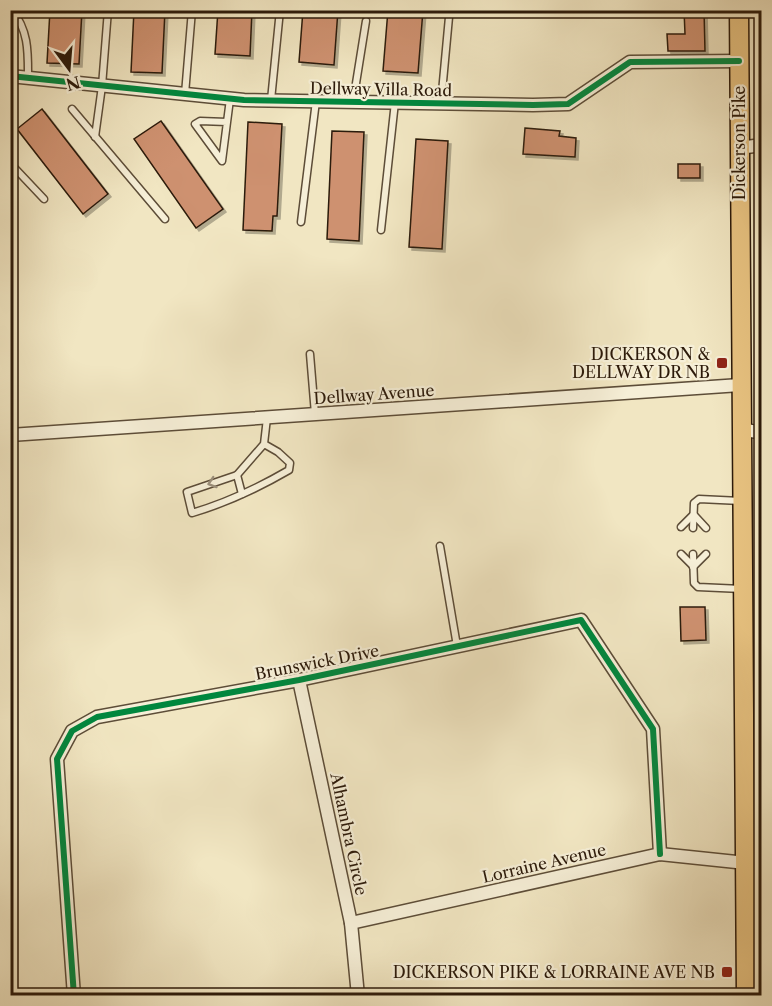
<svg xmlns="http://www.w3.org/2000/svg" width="772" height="1006" viewBox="0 0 772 1006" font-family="'Libre Caslon Text',serif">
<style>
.building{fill:#ce916f;stroke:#2c1a0a;stroke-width:1.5;filter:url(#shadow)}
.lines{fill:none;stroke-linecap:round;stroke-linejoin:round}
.service-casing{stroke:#5d4d38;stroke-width:9}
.minor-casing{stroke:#5d4d38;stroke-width:15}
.primary-casing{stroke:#2c1a0a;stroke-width:21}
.service{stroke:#f6efd7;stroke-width:6}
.minor{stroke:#f6efd7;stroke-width:12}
.primary{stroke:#e8c381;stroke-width:18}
.cycleway-casing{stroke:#f6efd7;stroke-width:10}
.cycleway{stroke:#00873e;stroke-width:6}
.oneway{stroke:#9b8f7b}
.poi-dot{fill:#8f2418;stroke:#f6efd7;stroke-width:2}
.labels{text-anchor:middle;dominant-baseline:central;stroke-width:4.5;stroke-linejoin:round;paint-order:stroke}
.street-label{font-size:16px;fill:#2c1a0a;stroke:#f6efd7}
.poi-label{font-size:16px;fill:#2c1a0a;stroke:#f6efd7;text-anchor:end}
</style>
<defs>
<filter id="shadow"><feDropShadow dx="3" dy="3" stdDeviation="0" flood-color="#0004"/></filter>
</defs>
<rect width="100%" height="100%" fill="#f1e6c2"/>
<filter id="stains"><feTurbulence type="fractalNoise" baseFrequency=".00333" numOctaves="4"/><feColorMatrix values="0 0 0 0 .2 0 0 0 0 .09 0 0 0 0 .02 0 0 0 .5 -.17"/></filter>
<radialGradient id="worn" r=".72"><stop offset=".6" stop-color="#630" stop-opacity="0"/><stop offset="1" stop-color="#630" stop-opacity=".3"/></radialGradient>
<g class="building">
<path d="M50,10H82L79,64L47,63Z"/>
<path d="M134,10H165L162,73L131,72Z"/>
<path d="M218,10H252L250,56L215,54Z"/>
<path d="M303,10H338L334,65L299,62Z"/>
<path d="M388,10H423L418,73L383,71Z"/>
<path d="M684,10H704L705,51H668L667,34H685Z"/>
<path d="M42,109L108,194L83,214L17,129Z"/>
<path d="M161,121L223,209L196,228L134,139Z"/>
<path d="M248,122L282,124L277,216H273L272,231L243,230Z"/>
<path d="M525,128L560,131L559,136L576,138L575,157L523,154Z"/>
<path d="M332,131L364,132L359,241L327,239Z"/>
<path d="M416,139L448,141L442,249L409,247Z"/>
<rect x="678" y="164" width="22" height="14"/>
<path d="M680,607H705L706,640L681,641Z"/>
</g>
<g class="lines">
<g class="service-casing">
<g id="service">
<path d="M12,10C29,31 28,53 28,77"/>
<path d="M185,94L192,10"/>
<path d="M271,100L280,10"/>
<path d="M353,102L366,21"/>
<path d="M441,103L449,17"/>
<path d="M72,109L165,219"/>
<path d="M227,122L200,121L195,124L222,161L230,99"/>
<path d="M95,137L102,86L108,10"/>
<path d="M10,163L44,199"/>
<path d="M301,222L316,101"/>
<path d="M381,230L395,102"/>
<path d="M310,354L315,414"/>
<path d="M264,444L278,452L290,463L289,470C258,488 226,503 192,513L187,492L237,475L264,444L267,418"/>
<path d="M237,475L242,494"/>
<path d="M694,515L706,528"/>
<path d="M681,527L693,515"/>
<path d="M693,528L694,503L699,499L741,501"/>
<path d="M440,546L457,646"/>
<path d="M681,554L693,566"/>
<path d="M693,554L694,583L698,587L742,589"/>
<path d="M693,567L706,554"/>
<path d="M747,994L762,995"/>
</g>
</g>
<g class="minor-casing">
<g id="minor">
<path d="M10,76L244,100L533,105L568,104L630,62L739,61"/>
<path d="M739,148L762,145"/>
<path d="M741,429L762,433"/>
<path d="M10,435L740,385"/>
<path d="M299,680L351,923L358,996"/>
<path d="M746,862L762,864"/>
<path d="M351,923L660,854L746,863"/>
<path d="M74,996L57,759L72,731L97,717L299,680L581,620L653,729L660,854"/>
</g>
</g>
<g class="primary-casing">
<path id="primary" d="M739,10L746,996"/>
</g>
<use href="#service" class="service"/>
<use href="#minor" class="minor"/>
<use href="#primary" class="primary"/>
<g class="cycleway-casing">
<g id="cycleway">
<path d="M10,76L244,100L533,105L568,104L630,62L739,61"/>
<path d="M74,996L57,759L72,731L97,717L299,680L581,620L653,729L660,854"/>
</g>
</g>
<use href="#cycleway" class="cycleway"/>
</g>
<defs><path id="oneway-chevron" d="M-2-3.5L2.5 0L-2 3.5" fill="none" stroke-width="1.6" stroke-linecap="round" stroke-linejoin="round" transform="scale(1.5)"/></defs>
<use class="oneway" href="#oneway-chevron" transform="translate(212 483) rotate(162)"/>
<g class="poi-dot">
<rect x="716" y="357" width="12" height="12" rx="3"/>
<rect x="721" y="966" width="12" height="12" rx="3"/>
</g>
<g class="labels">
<g class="street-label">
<text transform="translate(381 89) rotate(1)">Dellway Villa Road</text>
<text transform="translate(739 143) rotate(-90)">Dickerson Pike</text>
<text transform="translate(374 394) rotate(-4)">Dellway Avenue</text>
<text transform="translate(317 662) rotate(-11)">Brunswick Drive</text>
<text transform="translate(349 834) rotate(78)">Alhambra Circle</text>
<text transform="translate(544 863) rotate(-13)">Lorraine Avenue</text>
</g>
<g class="poi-label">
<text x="710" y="354">DICKERSON &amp;<tspan x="710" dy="18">DELLWAY DR NB</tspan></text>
<text x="715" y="972">DICKERSON PIKE &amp; LORRAINE AVE NB</text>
</g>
</g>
<rect width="772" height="1006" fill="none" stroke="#f1e6c2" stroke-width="36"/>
<rect x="12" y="12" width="748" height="982" fill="none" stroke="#2c1a0a" stroke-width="3"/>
<rect x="18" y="18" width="736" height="970" fill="none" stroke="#2c1a0a" stroke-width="1.5"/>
<g transform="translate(69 69) rotate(164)" stroke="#f6efd7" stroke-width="4.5" paint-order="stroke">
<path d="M0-4.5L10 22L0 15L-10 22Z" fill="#2c1a0a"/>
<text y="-9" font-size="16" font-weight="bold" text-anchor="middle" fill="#2c1a0a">N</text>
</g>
<rect width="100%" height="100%" filter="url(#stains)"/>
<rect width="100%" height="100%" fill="url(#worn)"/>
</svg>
